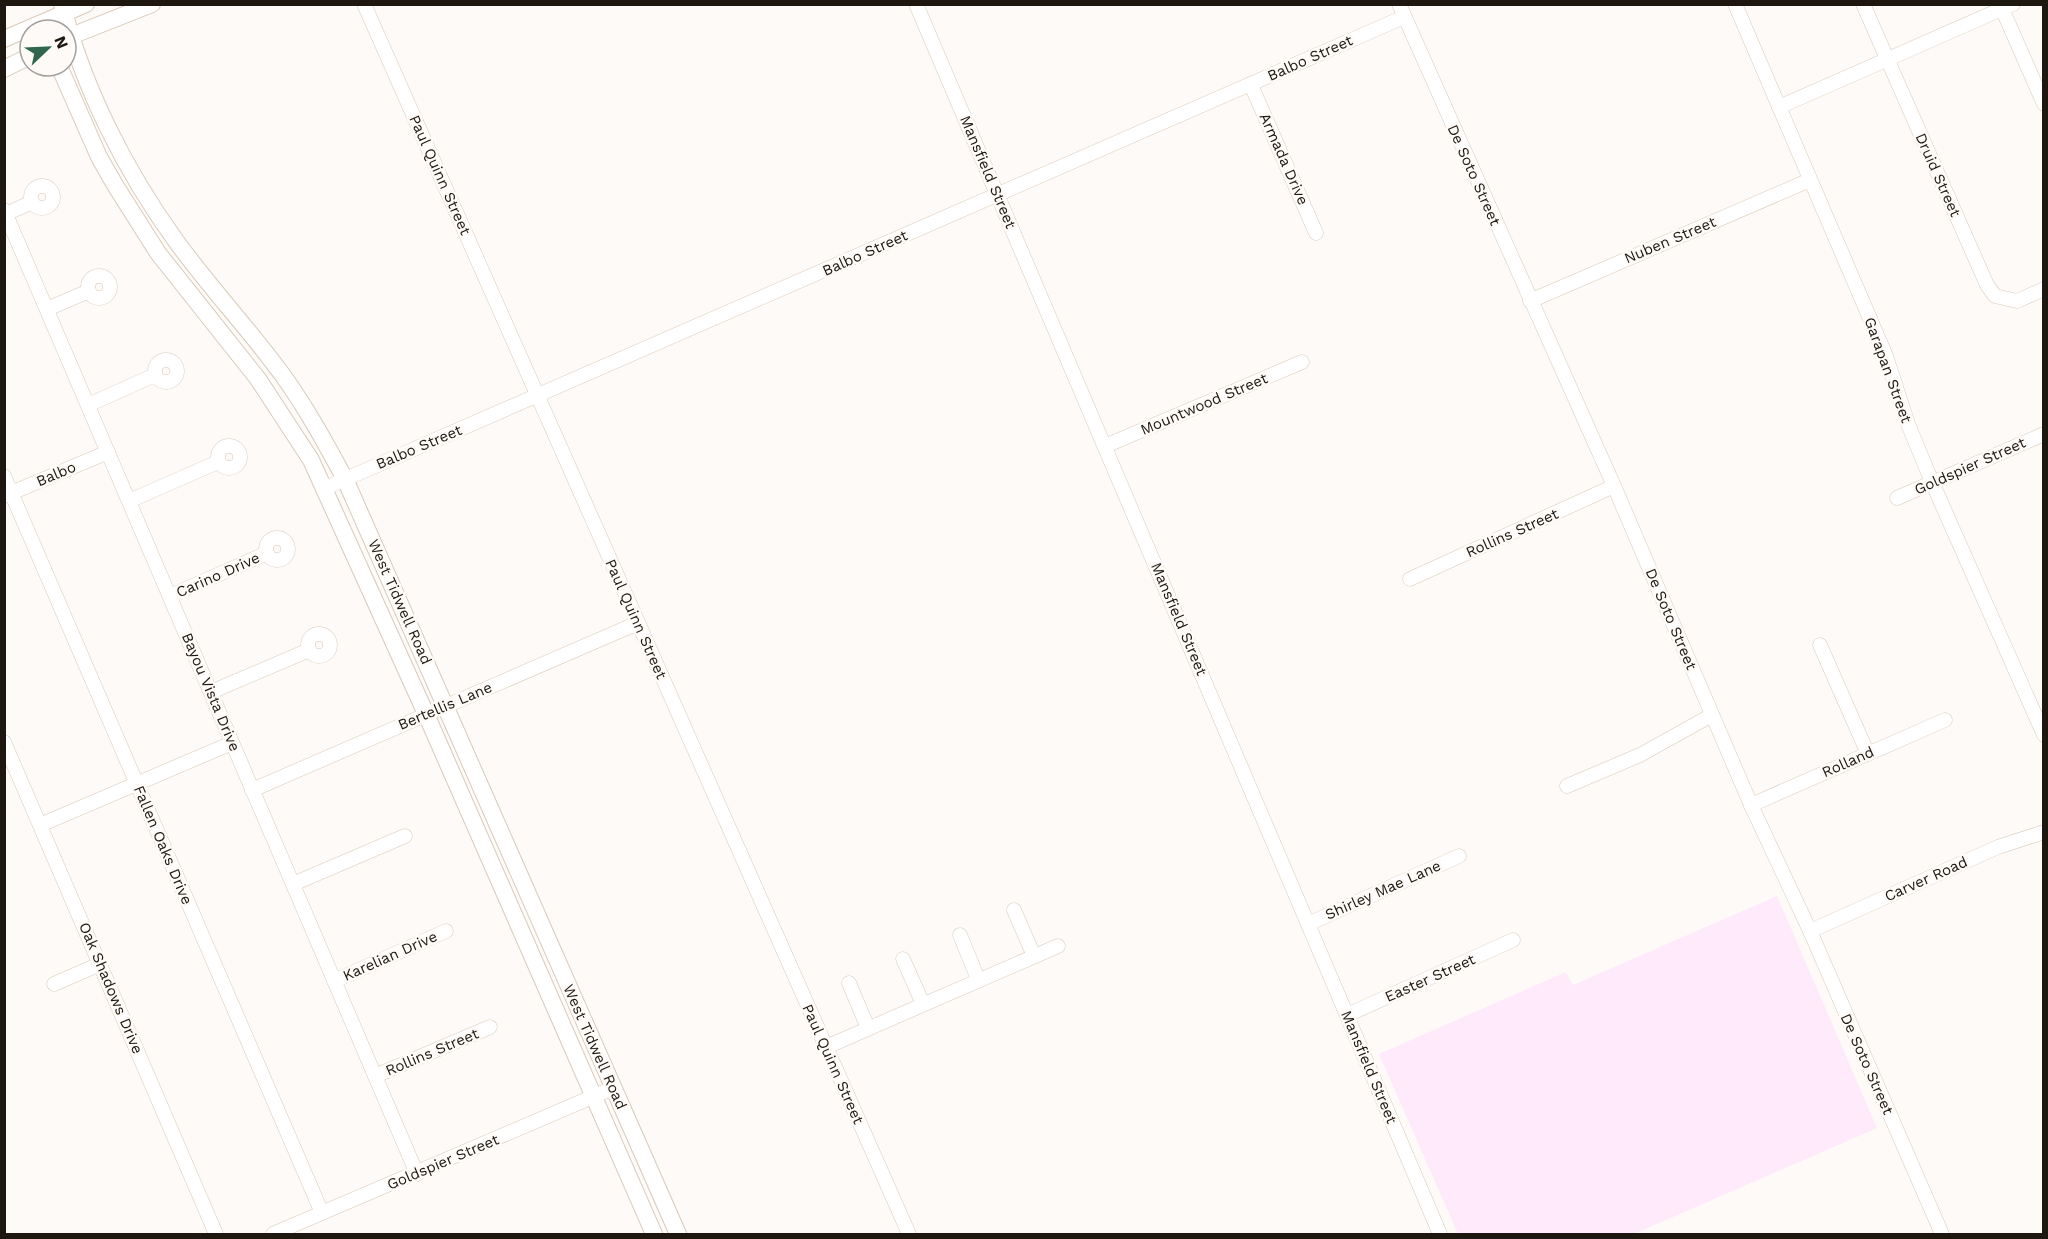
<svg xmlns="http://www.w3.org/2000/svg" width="2048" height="1239" viewBox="0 0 2048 1239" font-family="'Work Sans',sans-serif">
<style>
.industrial{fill:#feeafa}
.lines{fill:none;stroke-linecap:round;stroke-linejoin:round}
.minor-casing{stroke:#d9c9b7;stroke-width:15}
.major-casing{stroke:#d9c9b7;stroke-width:18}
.minor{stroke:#fff;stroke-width:14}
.major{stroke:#fff;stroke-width:16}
.labels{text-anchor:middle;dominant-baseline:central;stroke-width:5;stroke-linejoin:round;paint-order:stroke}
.street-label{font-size:15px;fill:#1d1710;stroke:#fefaf7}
</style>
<rect width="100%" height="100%" fill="#fefaf7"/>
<path class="industrial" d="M1777,896L1877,1128L1634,1234H1458L1379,1054L1566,972L1573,985Z"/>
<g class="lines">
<g class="minor-casing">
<g id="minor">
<path d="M364,4L909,1234"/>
<path d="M916,4L1440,1234"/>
<path d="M1399,4L1614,486L1751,805L1810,931L1942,1234"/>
<path d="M1735,4L1886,356L1908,424L1932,482L2044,735"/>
<path d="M1863,4L1987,285L1995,296L2017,301L2044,289"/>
<path d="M2000,4L2044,104"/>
<path d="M1251,85L1316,233"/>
<path d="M1779,107L2013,4"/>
<circle cx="42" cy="197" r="11"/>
<path d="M4,210L417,1174"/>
<path d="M6,214L32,202"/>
<circle cx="99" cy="287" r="11"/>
<path d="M1530,301L1810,180"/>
<path d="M47,309L89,291"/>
<circle cx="166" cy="371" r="11"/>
<path d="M88,405L155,375"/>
<circle cx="229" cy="457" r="11"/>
<path d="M1105,446L1302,362"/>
<path d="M4,476L322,1213"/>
<path d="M325,488L1404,17"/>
<path d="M4,496L108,452"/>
<path d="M1897,498L2044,434"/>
<path d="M129,501L218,462"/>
<circle cx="277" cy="549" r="11"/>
<path d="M1410,579L1614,486"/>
<path d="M170,596L267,553"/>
<circle cx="319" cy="645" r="11"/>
<path d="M1820,645L1868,754"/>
<path d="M211,692L309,650"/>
<path d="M4,742L216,1234"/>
<path d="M1567,786L1640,755L1712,715"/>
<path d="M252,790L638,623"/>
<path d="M1751,805L1945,720"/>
<path d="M40,825L232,743"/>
<path d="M293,884L405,836"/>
<path d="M1014,910L1034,956"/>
<path d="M1308,924L1459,856"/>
<path d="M1810,931L1998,847L2044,832"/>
<path d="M960,935L978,979"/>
<path d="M903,959L923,1004"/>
<path d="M334,981L446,931"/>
<path d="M849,983L868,1028"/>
<path d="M54,984L100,964"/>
<path d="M1347,1015L1513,940"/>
<path d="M826,1047L1058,946"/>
<path d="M375,1076L490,1027"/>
<path d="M273,1234L613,1088"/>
</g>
</g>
<g class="major-casing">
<g id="major">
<path d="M62,4C83,88 126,172 176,241C210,288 250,330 284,377C307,409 326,444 345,479L678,1234"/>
<path d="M66,38L152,4"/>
<path d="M4,39L86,4"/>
<path d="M59,66L99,157L115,185L158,253L258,379L311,460L426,714L654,1234"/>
<path d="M4,69L30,56"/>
</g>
</g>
<use href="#minor" class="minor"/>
<use href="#major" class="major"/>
</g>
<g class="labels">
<g class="street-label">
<text transform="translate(1310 58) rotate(-24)">Balbo Street</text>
<text transform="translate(1284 159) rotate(66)">Armada Drive</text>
<text transform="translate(988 172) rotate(67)">Mansfield Street</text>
<text transform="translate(440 175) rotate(66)">Paul Quinn Street</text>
<text transform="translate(1474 175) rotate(66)">De Soto Street</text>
<text transform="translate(1938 175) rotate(66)">Druid Street</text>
<text transform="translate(1670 240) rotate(-23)">Nuben Street</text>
<text transform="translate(865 253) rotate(-24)">Balbo Street</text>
<text transform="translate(1888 370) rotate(70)">Garapan Street</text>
<text transform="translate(1204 404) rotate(-23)">Mountwood Street</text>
<text transform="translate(419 447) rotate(-23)">Balbo Street</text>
<text transform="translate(1970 466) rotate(-24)">Goldspier Street</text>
<text transform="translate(56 474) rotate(-23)">Balbo</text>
<text transform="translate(1512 533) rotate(-24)">Rollins Street</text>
<text transform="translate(218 575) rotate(-24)">Carino Drive</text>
<text transform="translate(400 602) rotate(66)">West Tidwell Road</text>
<text transform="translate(636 619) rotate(66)">Paul Quinn Street</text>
<text transform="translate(1179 619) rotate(67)">Mansfield Street</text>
<text transform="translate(1671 619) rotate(67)">De Soto Street</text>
<text transform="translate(211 692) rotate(67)">Bayou Vista Drive</text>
<text transform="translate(445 706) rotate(-23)">Bertellis Lane</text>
<text transform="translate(1848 762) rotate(-24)">Rolland</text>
<text transform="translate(163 845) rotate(67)">Fallen Oaks Drive</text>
<text transform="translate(1926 879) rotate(-24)">Carver Road</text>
<text transform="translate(1383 890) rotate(-24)">Shirley Mae Lane</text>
<text transform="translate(390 956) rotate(-24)">Karelian Drive</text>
<text transform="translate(1430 978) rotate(-24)">Easter Street</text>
<text transform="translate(111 988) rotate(67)">Oak Shadows Drive</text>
<text transform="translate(595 1047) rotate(66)">West Tidwell Road</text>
<text transform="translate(432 1052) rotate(-23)">Rollins Street</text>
<text transform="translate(833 1064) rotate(66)">Paul Quinn Street</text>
<text transform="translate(1867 1064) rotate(66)">De Soto Street</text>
<text transform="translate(1369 1067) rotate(67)">Mansfield Street</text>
<text transform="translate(443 1162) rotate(-23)">Goldspier Street</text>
</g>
</g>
<rect width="2048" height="1239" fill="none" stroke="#1d1710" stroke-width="12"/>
<g transform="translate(48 48) rotate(67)"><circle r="28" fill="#fefaf7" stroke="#a49f9b" stroke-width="1.5"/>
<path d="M0-4.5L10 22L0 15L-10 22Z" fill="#2f664d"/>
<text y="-9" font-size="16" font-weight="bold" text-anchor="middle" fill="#1d1710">N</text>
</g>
</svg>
